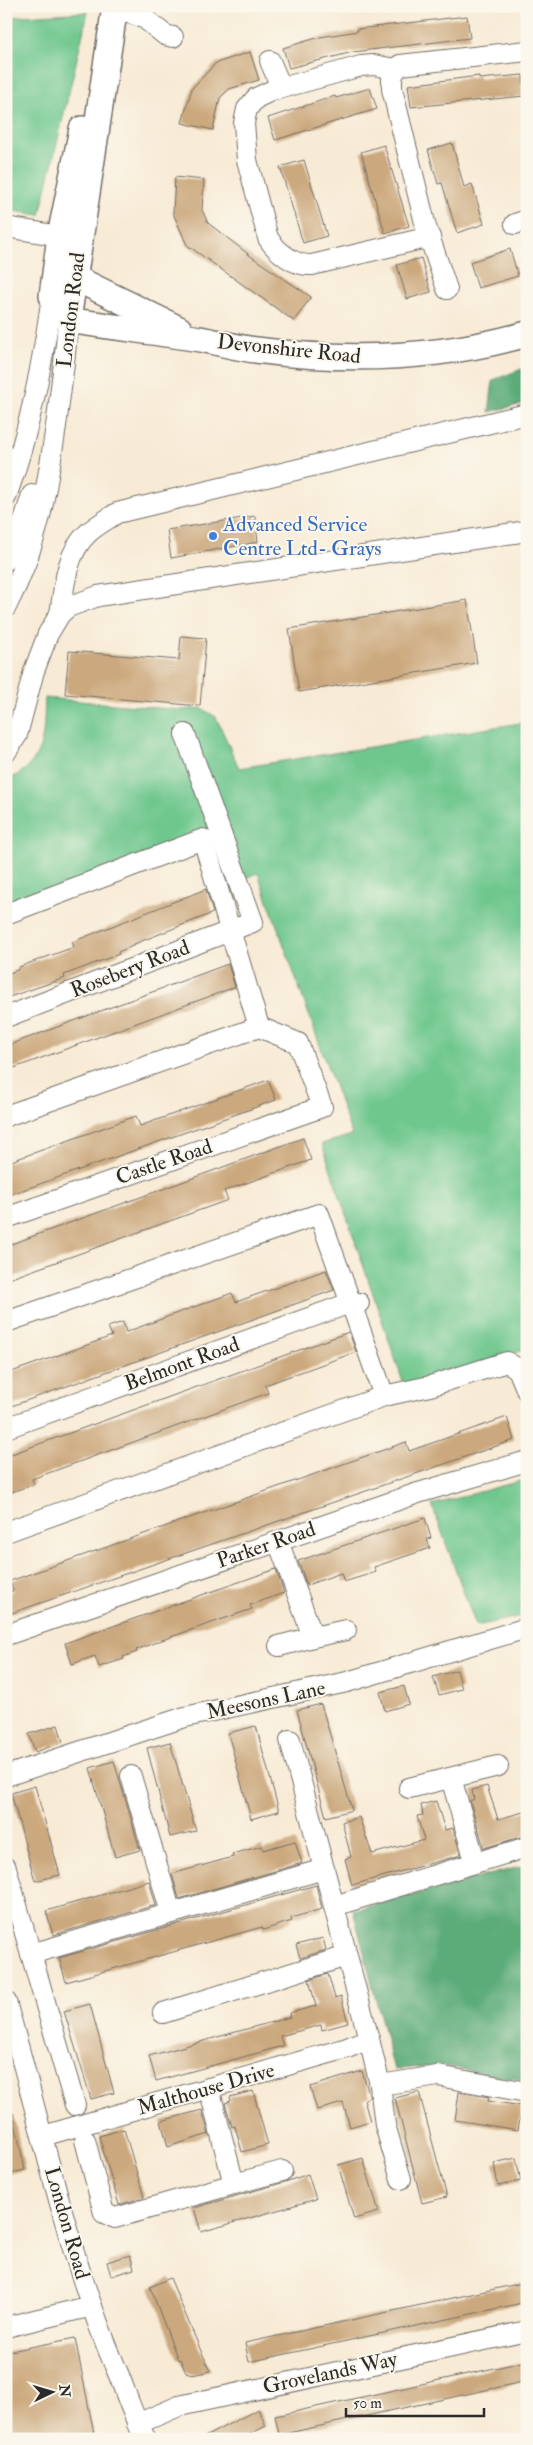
<svg xmlns="http://www.w3.org/2000/svg" width="533" height="2445" viewBox="0 0 533 2445" font-family="'IM FELL Double Pica',serif">
<style>
.green{fill:#6fc78e;stroke:#4d795c}
.forest{fill:#5bac79;stroke:#436c52}
.building{fill:#cba87d}
.lines{fill:none;stroke-linecap:round;stroke-linejoin:round}
.minor-casing{stroke:#736e67;stroke-width:22}
.major-casing{stroke:#736e67;stroke-width:28}
.minor{stroke:#fff;stroke-width:20}
.major{stroke:#fff;stroke-width:25}
.shop-dot{fill:#3f7fe0;stroke:#fbf7ec;stroke-width:2}
.labels{text-anchor:middle;dominant-baseline:central;stroke-width:4;stroke-linejoin:round;paint-order:stroke}
.street-label{font-size:21px;fill:#2b2b2b;stroke:#fbf7ec}
.shop-label{font-size:21px;fill:#366cbe;stroke:#fbf7ec;text-anchor:start}
</style>
<rect width="100%" height="100%" fill="#fbf7ec"/>
<filter id="ink" filterUnits="userSpaceOnUse"><feTurbulence type="fractalNoise" baseFrequency=".02" numOctaves="2"/><feDisplacementMap in="SourceGraphic" scale="10" xChannelSelector="R" yChannelSelector="G"/><feConvolveMatrix kernelMatrix="1 2 1 2 8 2 1 2 1" color-interpolation-filters="sRGB"/></filter>
<filter id="wash" filterUnits="userSpaceOnUse"><feTurbulence type="fractalNoise" baseFrequency=".0096" numOctaves="4" result="noise"/><feDisplacementMap in="SourceGraphic" scale="20" xChannelSelector="R" yChannelSelector="G"/><feGaussianBlur stdDeviation="1.12" result="paint"/><feColorMatrix in="noise" values="0 0 0 0 0 0 0 0 0 0 0 0 0 0 0 0 0 1.4 0 .05"/><feComposite in="paint" operator="in"/></filter>
<g filter="url(#wash)">
<rect width="100%" height="100%" fill="#f8ebd6"/>
<g class="green">
<path d="M88,12L40,215L6,210V17Z"/>
<path d="M45,698L182,710L201,708L216,717L239,768L527,722V1349L405,1388L322,1144L352,1135L258,873L225,886L207,830L6,908V781C47,762 43,736 45,698Z"/>
<path d="M527,1479V1615L476,1626L432,1505Z"/>
</g>
<g class="forest">
<path d="M527,367V403L489,412L493,380Z"/>
<path d="M527,1865V2081L438,2065L394,2070L353,1910Z"/>
</g>
<g id="blocks">
<g class="building">
<path d="M467,16L470,38L353,52L289,68L283,48L320,37L358,31L357,29Z"/>
<path d="M250,52L259,80L229,89L220,98L213,130L182,123L192,88L216,63Z"/>
<path d="M523,75L525,96L411,107L408,85L479,76V79Z"/>
<path d="M370,88L377,109L275,140L268,118L335,96L336,98Z"/>
<path d="M452,143L464,187L472,184L484,224L457,233L442,183L438,184L428,150Z"/>
<path d="M384,145L409,226L385,233L361,152Z"/>
<path d="M304,160L327,236L303,243L280,167Z"/>
<path d="M175,177L204,180L202,210L208,223L252,257L311,297L294,321L187,245L173,213Z"/>
<path d="M510,249L518,276L478,288L470,262Z"/>
<path d="M421,258L431,292L407,299L397,265Z"/>
<path d="M255,516L258,542L171,558L167,530Z"/>
<path d="M467,600L477,663L299,692L289,629Z"/>
<path d="M181,636L206,638L200,706L65,694L69,651L179,660Z"/>
<path d="M206,889L213,913L134,944L135,945L118,952L119,954L64,975L65,978L6,998V975L19,969V967L74,947L72,942Z"/>
<path d="M228,964L235,987L6,1071V1046Z"/>
<path d="M268,1080L276,1100L6,1196V1163L136,1116L140,1126Z"/>
<path d="M303,1138L311,1160L224,1191L228,1200L6,1280V1246Z"/>
<path d="M326,1270L334,1290L6,1408V1374L112,1336L108,1327L123,1322L126,1332L232,1293L236,1302Z"/>
<path d="M349,1332L356,1352L265,1385L268,1393L32,1479L34,1484L6,1494V1456Z"/>
<path d="M507,1417L514,1440L6,1615V1593L13,1591L10,1581L406,1442L409,1451Z"/>
<path d="M425,1518L431,1538L427,1539L430,1548L374,1567L376,1572L344,1582L341,1573L307,1585L298,1561Z"/>
<path d="M276,1569L284,1593L250,1605L252,1609L159,1641L136,1650L137,1652L123,1657L124,1659L99,1667L95,1656L72,1664L65,1643Z"/>
<path d="M457,1670L462,1689L439,1695L433,1677Z"/>
<path d="M404,1686L409,1704L385,1711L380,1692Z"/>
<path d="M321,1704L352,1810L326,1817L297,1710Z"/>
<path d="M58,1725L63,1742L35,1752L29,1734Z"/>
<path d="M256,1726L279,1811L251,1819L228,1733Z"/>
<path d="M170,1742L196,1831L170,1837L147,1748Z"/>
<path d="M114,1761L140,1850L115,1857L90,1768Z"/>
<path d="M35,1786L60,1875L35,1881L11,1793Z"/>
<path d="M487,1786L498,1819L527,1811V1835L484,1848L470,1801L474,1799L472,1790Z"/>
<path d="M436,1801L445,1830L453,1828L461,1855L352,1885L345,1859L351,1857L342,1822L359,1817L372,1854L424,1840L417,1816L423,1815L421,1805Z"/>
<path d="M295,1841L302,1863L179,1899L172,1874L233,1857L232,1854L262,1846L263,1850Z"/>
<path d="M149,1881L156,1905L53,1935L46,1911Z"/>
<path d="M316,1885L322,1909L291,1918L292,1921L263,1930L262,1927L66,1982L59,1958Z"/>
<path d="M323,1938L326,1950L300,1958L296,1945Z"/>
<path d="M328,1974L335,1998L341,1996L348,2023L322,2030L321,2025L280,2036L283,2046L156,2081L149,2056L290,2017L289,2013L316,2006L309,1980Z"/>
<path d="M90,2004L114,2093L91,2099L64,2011Z"/>
<path d="M362,2071L370,2097L364,2100L370,2121L350,2127L343,2103L317,2110L310,2087Z"/>
<path d="M253,2091L268,2145L242,2152L235,2126L232,2127L225,2103L231,2101L230,2097Z"/>
<path d="M419,2092L447,2197L422,2203L395,2098Z"/>
<path d="M459,2092L489,2097L488,2101L522,2106L518,2130L455,2120Z"/>
<path d="M202,2110L209,2134L168,2147L161,2121Z"/>
<path d="M13,2113L25,2170L6,2174V2114Z"/>
<path d="M124,2129L144,2197L119,2205L99,2136Z"/>
<path d="M363,2158L379,2212L354,2219L338,2165Z"/>
<path d="M516,2158L521,2181L498,2186L494,2163Z"/>
<path d="M308,2174L316,2199L201,2232L194,2208L285,2182Z"/>
<path d="M130,2255L134,2269L111,2276L107,2262Z"/>
<path d="M170,2278L201,2351L211,2371L192,2375L186,2373L180,2359L178,2360L150,2287Z"/>
<path d="M527,2282V2302L249,2362L245,2343Z"/>
<path d="M75,2338L95,2439H6V2352Z"/>
<path d="M527,2361V2381L279,2435L275,2416Z"/>
<path d="M258,2409L266,2426L240,2439H201Z"/>
</g>
</g>
</g>
<g filter="url(#ink)">
<use href="#blocks" fill-opacity="0" stroke="#736e67" stroke-width="1"/>
<g class="lines">
<g class="minor-casing">
<g id="minor">
<path d="M115,8L144,18L165,35L173,37"/>
<path d="M270,61L281,87"/>
<path d="M395,69L374,65L361,66L271,91L256,98L247,109L244,123L247,160L268,238C277,252 294,266 312,265L430,237"/>
<path d="M515,224L527,220"/>
<path d="M6,227L60,236"/>
<path d="M447,289L426,227L392,89V75L400,65L527,51"/>
<path d="M6,497C30,430 42,366 52,296"/>
<path d="M6,560L18,539L32,495"/>
<path d="M6,607C39,544 47,489 57,419C61,386 66,353 68,320"/>
<path d="M60,614C64,587 66,553 88,533C97,525 108,519 117,513L527,414"/>
<path d="M6,752L17,735L34,671L48,634L60,614L68,607L98,596L527,531"/>
<path d="M6,914L203,839L259,1027"/>
<path d="M6,1017L253,922L185,734"/>
<path d="M6,1116L259,1027L298,1043L322,1107L6,1218"/>
<path d="M6,1322L319,1214L384,1396L6,1532"/>
<path d="M384,1396L430,1386L507,1362L518,1369L527,1391"/>
<path d="M6,1428L350,1303H359"/>
<path d="M278,1541L313,1637L279,1646"/>
<path d="M6,1635L418,1493L527,1461"/>
<path d="M313,1637L346,1630"/>
<path d="M290,1740L369,2039L380,2085L385,2125L401,2179"/>
<path d="M6,1776L185,1717L347,1682L527,1628"/>
<path d="M131,1776L171,1913"/>
<path d="M451,1778L475,1861"/>
<path d="M409,1788L498,1766"/>
<path d="M6,1868L75,2105"/>
<path d="M334,1906L527,1847"/>
<path d="M31,1954L324,1869"/>
<path d="M6,2002C42,2126 66,2254 118,2373C127,2395 133,2418 146,2439"/>
<path d="M163,2013L347,1956"/>
<path d="M380,2085L438,2076L527,2092"/>
<path d="M209,2088L234,2184L282,2171"/>
<path d="M43,2136L347,2048L369,2039"/>
<path d="M85,2140L104,2213L115,2218L234,2184"/>
<path d="M6,2327L92,2306"/>
<path d="M137,2424L179,2406L527,2331"/>
</g>
</g>
<g class="major-casing">
<g id="major">
<path d="M73,277L179,329"/>
<path d="M52,296L60,236L82,129"/>
<path d="M68,320C112,327 156,332 200,339C218,342 237,348 256,350C346,362 438,359 527,334"/>
<path d="M68,320L115,6"/>
</g>
</g>
<use href="#minor" class="minor"/>
<use href="#major" class="major"/>
</g>
</g>
<circle class="shop-dot" cx="213" cy="536" r="5"/>
<g class="labels">
<g class="street-label">
<text transform="translate(71 310) rotate(-83)">London Road</text>
<text transform="translate(289 349) rotate(6)">Devonshire Road</text>
<text transform="translate(130 969) rotate(-21)">Rosebery Road</text>
<text transform="translate(164 1162) rotate(-19)">Castle Road</text>
<text transform="translate(182 1364) rotate(-20)">Belmont Road</text>
<text transform="translate(266 1545) rotate(-19)">Parker Road</text>
<text transform="translate(266 1700) rotate(-12)">Meesons Lane</text>
<text transform="translate(206 2089) rotate(-16)">Malthouse Drive</text>
<text transform="translate(67 2223) rotate(74)">London Road</text>
<text transform="translate(330 2373) rotate(-12)">Grovelands Way</text>
</g>
<g class="shop-label">
<text x="223" y="524">Advanced Service<tspan x="223" dy="24">Centre Ltd- Grays</tspan></text>
</g>
</g>
<rect width="533" height="2445" fill="none" stroke="#fbf7ec" stroke-width="25"/>
<g transform="translate(52 2392) rotate(85)" stroke="#fbf7ec" stroke-width="4" paint-order="stroke">
<path d="M0-4L9 19L0 12L-9 19Z" fill="#2b2b2b"/>
<text y="-8" font-size="14" font-weight="bold" text-anchor="middle" fill="#2b2b2b">N</text>
</g>
<path d="M346 2408v8h138v-8" fill="none" stroke="#2b2b2b" stroke-width="2.5"/>
<text x="353" y="2408" font-size="15" fill="#2b2b2b" stroke="#fbf7ec" stroke-width="4" paint-order="stroke">50 m</text>
</svg>
